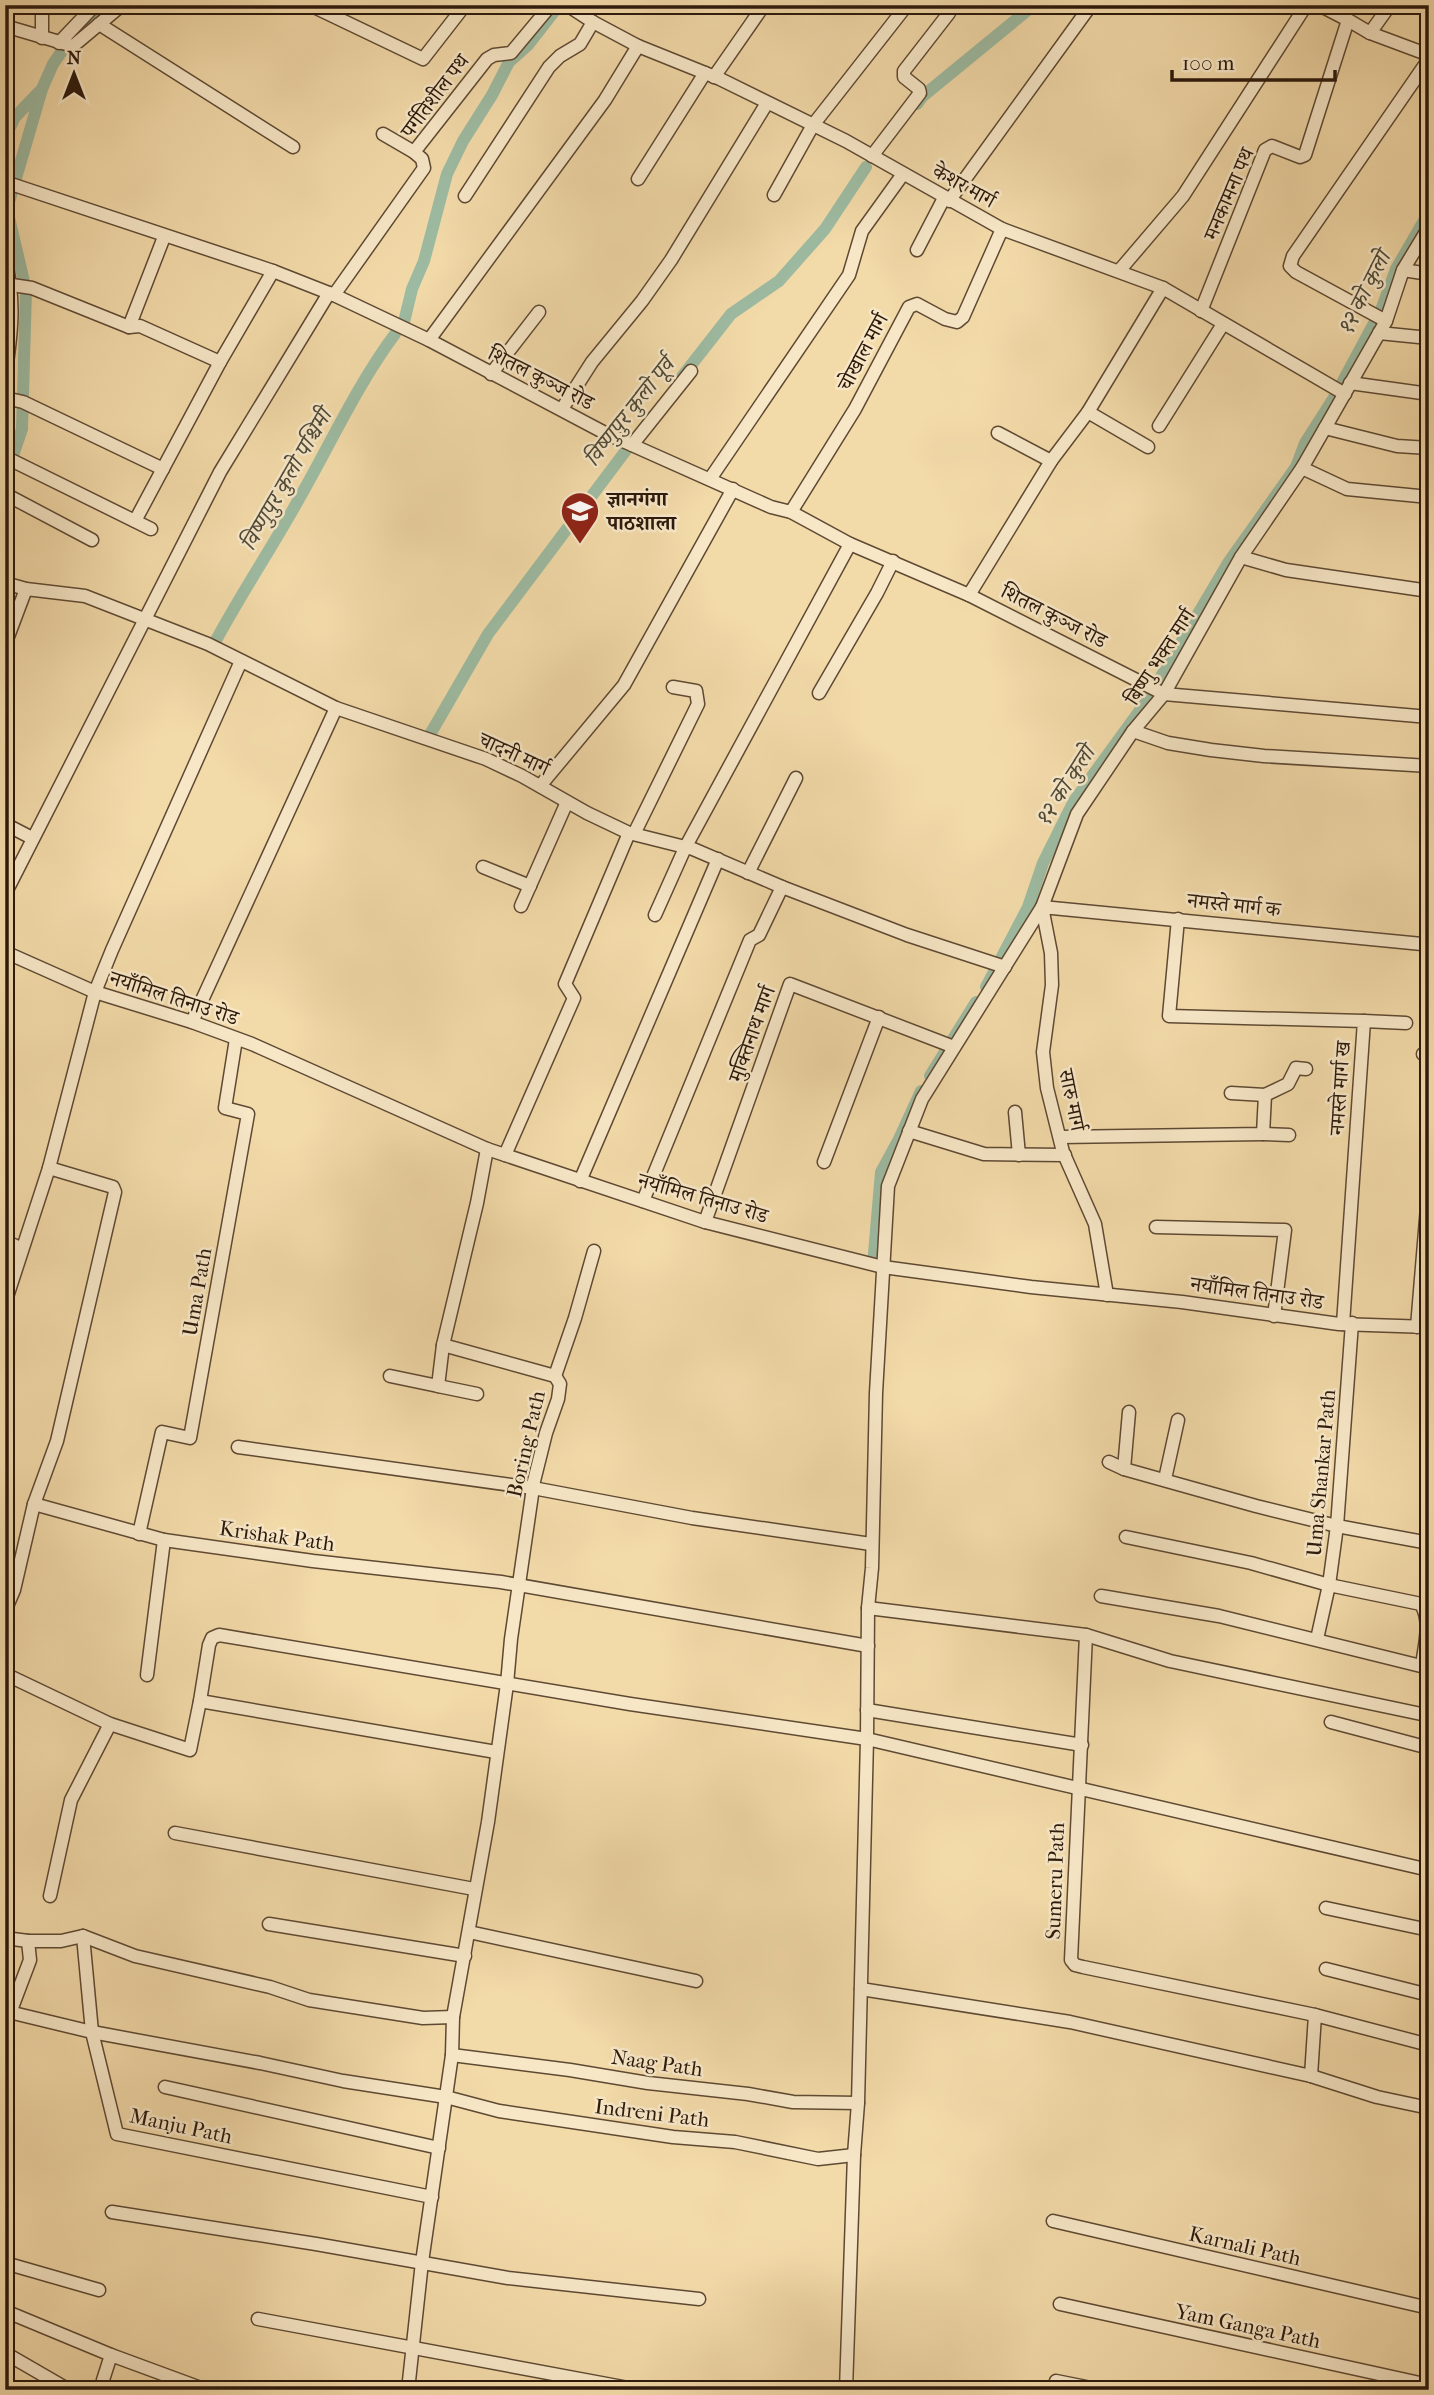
<svg xmlns="http://www.w3.org/2000/svg" width="1434" height="2395" viewBox="0 0 1434 2395" font-family="'IM FELL French Canon','Noto Serif Devanagari',serif">
<style>
.lines{fill:none;stroke-linecap:round;stroke-linejoin:round}
.canal{stroke:#9dbba2;stroke-width:12}
.minor-casing{stroke:#5e4933;stroke-width:15}
.minor{stroke:#f7e7c7;stroke-width:12}
.labels{text-anchor:middle;dominant-baseline:central;stroke-width:5;stroke-linejoin:round;paint-order:stroke}
.street-label{font-size:21px;fill:#2c190c;stroke:#f7e7c7}
.poi-label{font-size:21px;font-weight:bold;fill:#2c190c;stroke:#f7e7c7;text-anchor:start}
.water-label{font-size:23px;font-style:italic;fill:#4e4a39;stroke:#f7e7c7}
</style>
<rect width="100%" height="100%" fill="#f3daa9"/>
<filter id="stains"><feTurbulence type="fractalNoise" baseFrequency=".00286" numOctaves="4"/><feColorMatrix values="0 0 0 0 .2 0 0 0 0 .09 0 0 0 0 .02 0 0 0 .5 -.17"/></filter>
<radialGradient id="worn" r=".72"><stop offset=".6" stop-color="#630" stop-opacity="0"/><stop offset="1" stop-color="#630" stop-opacity=".3"/></radialGradient>
<g class="lines">
<g class="canal">
<path d="M84,21L107,5"/>
<path d="M917,104L923,96L1034,5"/>
<path d="M5,138L15,117L40,91"/>
<path d="M404,322L412,289L424,261L447,174L463,141L492,95L509,62L528,45L556,9"/>
<path d="M681,378L731,314L779,281L825,229L866,167"/>
<path d="M1336,394L1381,310L1396,269L1429,212"/>
<path d="M5,479L22,429L26,290L7,209L42,89L53,64L73,35"/>
<path d="M213,646C240,595 272,548 300,497C331,443 357,385 395,334"/>
<path d="M428,738L488,634L636,437"/>
<path d="M986,987L1028,907L1043,863L1074,801L1146,702L1228,563L1296,467L1305,443L1337,393"/>
<path d="M930,1076L976,1002"/>
<path d="M873,1265L881,1172L899,1139L921,1091"/>
</g>
<g class="minor-casing">
<g id="minor">
<path d="M310,5L423,59L465,5"/>
<path d="M567,5L593,22L638,46L720,79L846,141L1002,229L1163,288L1345,394"/>
<path d="M1312,5L1323,7L1348,20"/>
<path d="M99,24L293,147"/>
<path d="M5,26L73,46L122,5"/>
<path d="M1370,33L1390,5"/>
<path d="M42,38V5"/>
<path d="M59,43L95,5"/>
<path d="M714,77L764,5"/>
<path d="M383,134L414,152"/>
<path d="M872,156L920,93L919,89L904,77V71L949,13"/>
<path d="M638,179L705,73"/>
<path d="M5,182L273,271L334,295L429,340L605,433L771,507L791,512L850,544L969,595L1164,694L1429,717"/>
<path d="M774,195L813,125L907,5"/>
<path d="M465,196L549,67L560,56L580,44L593,22"/>
<path d="M949,201L1091,5"/>
<path d="M917,250L944,198"/>
<path d="M5,260C16,300 11,337 5,377"/>
<path d="M1403,270L1429,274"/>
<path d="M1119,271L1183,196L1305,7L1311,5"/>
<path d="M12,285L32,288L129,327L140,326L220,362"/>
<path d="M334,295L424,168L422,159L414,152L487,59L494,55L511,53L551,5"/>
<path d="M1201,311L1265,150L1272,146L1300,157L1305,155L1348,20L1370,33L1429,55"/>
<path d="M1386,321L1296,272L1290,266L1293,256L1429,59"/>
<path d="M129,327L164,237"/>
<path d="M1379,333L1429,338"/>
<path d="M429,340L605,100L638,46"/>
<path d="M491,374L539,312"/>
<path d="M1350,383L1429,394"/>
<path d="M5,398L23,402L163,469"/>
<path d="M562,409L592,362L642,301L671,260L767,103"/>
<path d="M1088,412L1148,447"/>
<path d="M1159,426L1223,324"/>
<path d="M1325,428L1397,446L1429,448"/>
<path d="M998,433L1051,461"/>
<path d="M632,445L691,371"/>
<path d="M5,457L151,529"/>
<path d="M1302,468L1347,489L1429,497"/>
<path d="M710,479L849,275L862,231L903,174"/>
<path d="M5,494L92,540"/>
<path d="M791,512L855,409L909,307L917,304L945,319L957,322L963,317L1002,229"/>
<path d="M135,521L220,362L273,271"/>
<path d="M1241,557L1286,570L1429,591"/>
<path d="M5,583L26,589L85,596L208,644L336,708L486,759L522,776L587,813L629,833L693,849L782,887L907,935L1005,967"/>
<path d="M969,595L1051,461L1088,412L1163,288"/>
<path d="M6,642L26,589"/>
<path d="M819,693L877,593L893,561"/>
<path d="M1133,731L1168,743L1211,750L1264,756L1429,766"/>
<path d="M540,786L624,685L733,489"/>
<path d="M5,824L32,838"/>
<path d="M634,834L698,704L696,691L673,687"/>
<path d="M483,867L530,886"/>
<path d="M748,873L796,778"/>
<path d="M5,894L220,472L329,293"/>
<path d="M521,906L567,802"/>
<path d="M655,915L685,848L850,544"/>
<path d="M1178,919L1169,1016L1364,1021L1343,1324"/>
<path d="M5,952L95,992L192,1022L252,1044L487,1149L705,1222L883,1267L1031,1287L1182,1302L1339,1324L1429,1327"/>
<path d="M1364,1021L1406,1023"/>
<path d="M192,1022L336,708"/>
<path d="M1423,1054H1429"/>
<path d="M1231,1093L1265,1095"/>
<path d="M1015,1112L1019,1155"/>
<path d="M909,1131L984,1154L1065,1155"/>
<path d="M1263,1134L1289,1135"/>
<path d="M1060,1137L1263,1134L1265,1095L1288,1084L1296,1068L1306,1069"/>
<path d="M505,1155L574,998L565,984L629,833"/>
<path d="M824,1162L879,1017"/>
<path d="M580,1181L718,859"/>
<path d="M643,1201L750,940L759,935L782,887"/>
<path d="M705,1222L790,984L954,1047"/>
<path d="M1156,1227L1285,1230L1274,1316"/>
<path d="M5,1241L22,1249"/>
<path d="M1107,1295L1095,1224L1063,1152L1047,1088L1043,1052L1052,985L1051,953L1042,907L1422,944"/>
<path d="M5,1303L49,1168L95,992L112,950L241,661"/>
<path d="M1417,1327L1429,1183"/>
<path d="M390,1376L438,1386L443,1345"/>
<path d="M555,1376L575,1318L594,1251"/>
<path d="M438,1386L477,1394"/>
<path d="M1129,1412L1124,1469L1256,1506L1337,1526L1429,1543"/>
<path d="M238,1447L533,1488L692,1518L871,1544"/>
<path d="M1109,1462L1124,1469"/>
<path d="M1165,1479L1178,1420"/>
<path d="M34,1504L164,1540L313,1561L501,1582L868,1646"/>
<path d="M139,1534L162,1432L190,1438L248,1114L225,1108L236,1039"/>
<path d="M1126,1537L1251,1563L1329,1585L1337,1526L1352,1323"/>
<path d="M1101,1596L1219,1616L1429,1668"/>
<path d="M868,1608L1086,1635L1170,1661L1426,1715"/>
<path d="M5,1611L14,1590L34,1504L57,1441L115,1192L113,1187L49,1168"/>
<path d="M1086,1635L1071,1960L1075,1965L1083,1967L1315,2015"/>
<path d="M1317,1639L1329,1585L1421,1604C1432,1622 1424,1647 1422,1666"/>
<path d="M5,1674L110,1724L190,1750L200,1701L209,1645L212,1638L219,1635L630,1704L867,1739L1429,1870"/>
<path d="M147,1675L164,1540"/>
<path d="M200,1701L496,1752"/>
<path d="M867,1710L1082,1745"/>
<path d="M1331,1722L1429,1748"/>
<path d="M175,1833L474,1889"/>
<path d="M50,1896L71,1800L110,1724"/>
<path d="M1326,1908L1429,1930"/>
<path d="M269,1924L465,1956"/>
<path d="M469,1932L696,1981"/>
<path d="M83,1936L92,2032L117,2134L432,2197"/>
<path d="M5,1938L28,1941L30,1960L5,2026"/>
<path d="M28,1941H61L83,1936L135,1956L270,1987L309,2000L423,2018L453,2017"/>
<path d="M1326,1969L1429,1995"/>
<path d="M861,1989L1070,2022L1311,2076L1377,2097L1429,2108"/>
<path d="M9,2012L92,2032L260,2063L343,2081L446,2097L499,2111L673,2137L735,2142L818,2159L854,2155"/>
<path d="M452,2055L570,2070L648,2083L748,2094L793,2102L858,2103"/>
<path d="M1311,2076L1315,2015L1429,2045"/>
<path d="M165,2087L439,2148"/>
<path d="M112,2212L316,2244L508,2278L699,2299"/>
<path d="M1053,2221L1429,2308"/>
<path d="M5,2263L99,2290"/>
<path d="M1060,2304L1429,2385"/>
<path d="M5,2311L111,2355L103,2380"/>
<path d="M258,2319L639,2390"/>
<path d="M5,2353L69,2390"/>
<path d="M111,2355L206,2390"/>
<path d="M1056,2381L1101,2390"/>
<path d="M408,2390L422,2262L452,2055L453,2017L488,1822L507,1684L511,1639L534,1481L546,1433L558,1399L560,1384L555,1376L443,1345L477,1203L487,1149"/>
<path d="M846,2390L854,2155L858,2103L867,1739L868,1608L872,1568L876,1393L888,1186L922,1099L1042,907L1077,814L1133,731L1164,694L1241,557L1302,468L1325,428L1386,321L1403,270L1429,227"/>
</g>
</g>
<use href="#minor" class="minor"/>
</g>
<defs>
<g id="school-pin" transform="scale(2.0125)"><path d="M0 17L-7.5 6A9.5 9.5 0 1 1 7.5 6Z" fill="#8f2418" stroke="#f7e7c7"/><path d="M0-5L7-2L0 1L-7-2ZM-4 1L0 2.5L4 1V4Q0 6-4 4Z" fill="#fff"/></g>
</defs>
<g fill-rule="evenodd">
<use href="#school-pin" x="580" y="511"/>
</g>
<g class="labels">
<g class="street-label">
<text transform="translate(435 96) rotate(-53)">पर्गतिशील पथ</text>
<text transform="translate(964 186) rotate(29)">केशर मार्ग</text>
<text transform="translate(1229 194) rotate(-67)">मनकामना पथ</text>
<text transform="translate(863 352) rotate(-62)">चोखाल मार्ग</text>
<text transform="translate(541 378) rotate(27)">शितल कुञ्ज रोड</text>
<text transform="translate(1054 616) rotate(27)">शितल कुञ्ज रोड</text>
<text transform="translate(1160 657) rotate(-57)">बिष्णु भक्त मार्ग</text>
<text transform="translate(514 754) rotate(25)">चादनी मार्ग</text>
<text transform="translate(1234 905) rotate(6)">नमस्ते मार्ग क</text>
<text transform="translate(174 998) rotate(18)">नयाँमिल तिनाउ रोड</text>
<text transform="translate(752 1034) rotate(-70)">मुक्तिनाथ मार्ग</text>
<text transform="translate(1340 1088) rotate(-86)">नमस्ते मार्ग ख</text>
<text transform="translate(1072 1100) rotate(78)">सारु मार्ग</text>
<text transform="translate(703 1198) rotate(16)">नयाँमिल तिनाउ रोड</text>
<text transform="translate(197 1292) rotate(-80)">Uma Path</text>
<text transform="translate(1257 1293) rotate(8)">नयाँमिल तिनाउ रोड</text>
<text transform="translate(526 1444) rotate(-77)">Boring Path</text>
<text transform="translate(1321 1473) rotate(-85)">Uma Shankar Path</text>
<text transform="translate(277 1536) rotate(8)">Krishak Path</text>
<text transform="translate(1055 1881) rotate(-88)">Sumeru Path</text>
<text transform="translate(657 2063) rotate(8)">Naag Path</text>
<text transform="translate(652 2113) rotate(7)">Indreni Path</text>
<text transform="translate(181 2126) rotate(12)">Manju Path</text>
<text transform="translate(1245 2246) rotate(13)">Karnali Path</text>
<text transform="translate(1248 2326) rotate(12)">Yam Ganga Path</text>
</g>
<g class="poi-label">
<text x="607" y="499">ज्ञानगंगा<tspan x="607" dy="24">पाठशाला</tspan></text>
</g>
<g class="water-label">
<text transform="translate(1364 293) rotate(-63)">१२ को कुलो</text>
<text transform="translate(629 412) rotate(-52)">विष्णुपुर कुलो पूर्व</text>
<text transform="translate(286 480) rotate(-60)">विष्णुपुर कुलो पश्चिमी</text>
<text transform="translate(1065 786) rotate(-57)">१२ को कुलो</text>
</g>
</g>
<rect width="1434" height="2395" fill="none" stroke="#f3daa9" stroke-width="28"/>
<rect x="7" y="7" width="1420" height="2381" fill="none" stroke="#2c190c" stroke-width="3.5"/>
<rect x="14" y="14" width="1406" height="2367" fill="none" stroke="#2c190c" stroke-width="2"/>
<g transform="translate(74 74)" stroke="#f7e7c7" stroke-width="5" paint-order="stroke">
<path d="M0-5L12 26L0 18L-12 26Z" fill="#2c190c"/>
<text y="-10" font-size="19" font-weight="bold" text-anchor="middle" fill="#2c190c">N</text>
</g>
<path d="M1172 70v10h163v-10" fill="none" stroke="#2c190c" stroke-width="3.5"/>
<text x="1182" y="70" font-size="21" fill="#2c190c" stroke="#f7e7c7" stroke-width="5" paint-order="stroke">100 m</text>
<rect width="100%" height="100%" filter="url(#stains)"/>
<rect width="100%" height="100%" fill="url(#worn)"/>
</svg>
